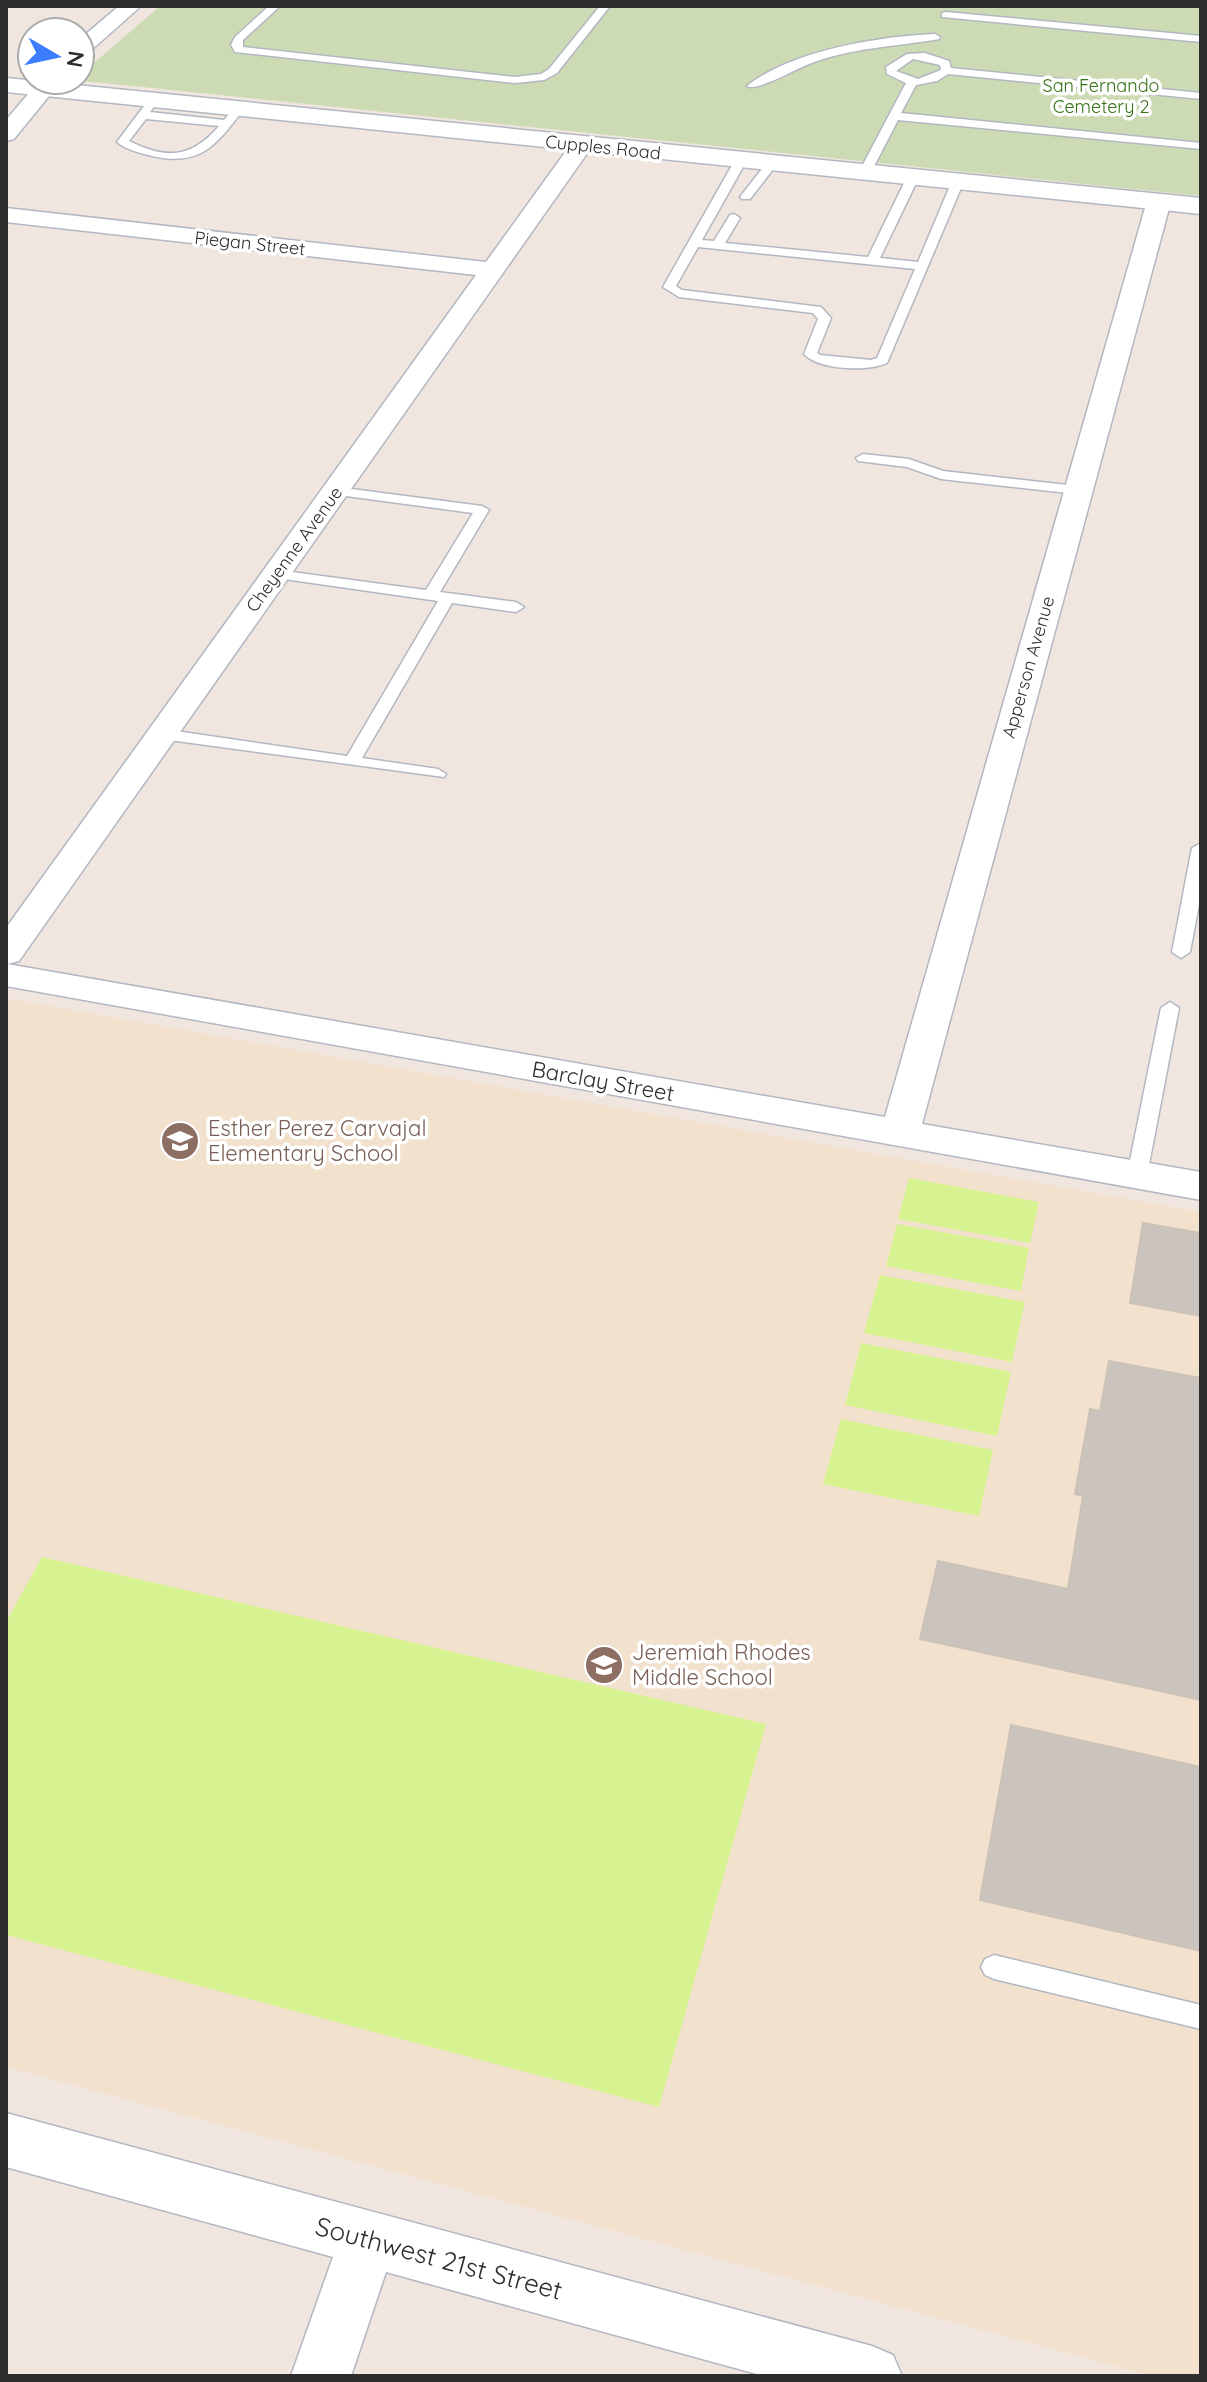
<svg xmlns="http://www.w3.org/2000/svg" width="1207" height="2382" viewBox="0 0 1207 2382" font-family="Quicksand,sans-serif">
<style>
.education{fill:#f2e1cd}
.cemetery{fill:#cddbb4}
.pitch{fill:#d7f391}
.building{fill:#cbc3be;stroke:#ccc2b7;stroke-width:2}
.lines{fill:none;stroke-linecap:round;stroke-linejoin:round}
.service-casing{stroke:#b2b7c2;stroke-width:3}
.minor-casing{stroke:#b2b7c2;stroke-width:3}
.tertiary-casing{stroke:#b2b7c2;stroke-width:3}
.service{fill:#fff;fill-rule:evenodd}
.minor{fill:#fff;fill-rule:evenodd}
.tertiary{fill:#fff;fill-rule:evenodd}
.labels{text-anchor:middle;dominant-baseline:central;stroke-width:7;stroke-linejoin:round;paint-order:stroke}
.far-park-label{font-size:18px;fill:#357314;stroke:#fff}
.far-street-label{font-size:18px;fill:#2d2d2d;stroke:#fff}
.street-label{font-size:22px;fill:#2d2d2d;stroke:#fff}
.education-label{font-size:22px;fill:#785e54;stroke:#fff;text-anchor:start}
.near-street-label{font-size:26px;fill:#2d2d2d;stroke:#fff}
</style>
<rect width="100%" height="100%" fill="#f0e6df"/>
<path class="education" d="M6,998L1201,1212V2376H1152L6,2067Z"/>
<path class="cemetery" d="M160,6H1201V196L74,80H80V75Z"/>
<g class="pitch">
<path d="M909,1178L1039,1202L1030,1243L898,1219Z"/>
<path d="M897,1224L1029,1248L1021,1291L886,1266Z"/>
<path d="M880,1275L1025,1302L1012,1362L864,1333Z"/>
<path d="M861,1343L1011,1372L997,1436L845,1405Z"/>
<path d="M841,1419L993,1450L979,1516L823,1484Z"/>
<path d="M42,1557L766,1724L659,2107L6,1935V1622Z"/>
</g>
<g class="building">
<path d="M1143,1223L1201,1233V1316L1130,1303Z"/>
<path d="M1109,1361L1201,1378V1700L920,1639L938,1561L1068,1589L1083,1496L1075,1494L1090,1409L1100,1411Z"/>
<path d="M1011,1725L1201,1767V1951L980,1900Z"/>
</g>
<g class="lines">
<g class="service-casing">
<g id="service">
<path d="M269,6H280L243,40V47L515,77L541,74L549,69L600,6H610L557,73L544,80L515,83L235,52L231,45L235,37Z"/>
<path d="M946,12L1201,36V42L942,17V13Z"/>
<path d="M935,34L940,37L939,39C893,47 854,47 809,64C796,69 756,92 747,86C790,51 880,36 935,34Z"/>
<path d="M925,53L949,61L951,68L1201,93V99L948,74L937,81L916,85L901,113L1201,143V149L898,120L871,172L861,174L859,172L906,83L887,74L886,67L907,54ZM913,59L940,65L941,70L918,79L896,71Z"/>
<path d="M150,98L159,100L150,112L224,120L235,107L244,109C216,145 201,167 152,156C140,153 127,150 117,142ZM146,119L219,126C192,158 167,160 129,141Z"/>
<path d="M741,157L747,160L702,240L714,241L730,215L734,214L740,218L725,243L868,257L907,177L913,174L919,177L880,258L918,262L952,181L962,179L964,181L887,363C867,372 819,370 804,354L818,319L813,313L679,297L663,287L735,160ZM698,247L915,269L877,358L871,360L820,355L817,353L831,318L821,307L682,290L676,286Z"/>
<path d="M768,161L778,163L750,199H742L740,197Z"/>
<path d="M863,454L909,459L943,471L1077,486L1084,490L1077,494L941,479L907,467L858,461L856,458Z"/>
<path d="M336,487L482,506L489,510L440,592L516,602L524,607L516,612L452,603L362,758L438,769L446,774L444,777L162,739L154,734L162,729L347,756L438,601L277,578L270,574L277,570L426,590L473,513L331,494V488Z"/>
<path d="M1201,843V894L1190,952L1181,958L1172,952L1192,848Z"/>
<path d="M1170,1002L1179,1008L1147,1175L1137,1182L1127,1175L1161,1008Z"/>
<path d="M994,1955L1201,2005V2029L994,1979L985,1975L981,1967L985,1959Z"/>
</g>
</g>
<g class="minor-casing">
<g id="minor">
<path d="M119,6H141L87,54L80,56V39Z"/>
<path d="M40,80H62L14,139L6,141V120Z"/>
<path d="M582,138L593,145L19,961L7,964L885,1117L1147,201L1151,196H1167L1171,201L922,1124L1201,1172V1200L6,986V928L476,275L6,222V208L486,262L574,140Z"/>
<path d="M6,2113L872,2346L893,2355L902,2376H764L386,2272L351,2376H291L333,2257L6,2167Z"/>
</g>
</g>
<g class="tertiary-casing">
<path id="tertiary" d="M6,78L1201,198V214L6,92Z"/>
</g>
<use href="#service" class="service"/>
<use href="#minor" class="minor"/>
<use href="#tertiary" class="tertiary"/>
</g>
<defs>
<g id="school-disc" transform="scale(2)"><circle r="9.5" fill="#8d6e63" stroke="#fff"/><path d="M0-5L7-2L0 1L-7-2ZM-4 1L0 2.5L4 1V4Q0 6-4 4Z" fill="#fff"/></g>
</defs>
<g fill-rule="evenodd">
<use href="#school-disc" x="180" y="1141"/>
<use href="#school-disc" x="604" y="1665"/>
</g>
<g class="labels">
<g class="far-park-label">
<text x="1101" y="85">San Fernando<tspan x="1101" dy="21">Cemetery 2</tspan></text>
</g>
<g class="far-street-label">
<text transform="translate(603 147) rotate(6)">Cupples Road</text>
<text transform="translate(250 243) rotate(6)">Piegan Street</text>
<text transform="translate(294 549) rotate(-54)">Cheyenne Avenue</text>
<text transform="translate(1028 667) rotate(-74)">Apperson Avenue</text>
</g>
<g class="street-label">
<text transform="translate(603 1081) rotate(10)">Barclay Street</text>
</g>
<g class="education-label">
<text x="208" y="1128">Esther Perez Carvajal<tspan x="208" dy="25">Elementary School</tspan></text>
<text x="632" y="1652">Jeremiah Rhodes<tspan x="632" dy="25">Middle School</tspan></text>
</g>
<g class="near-street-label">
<text transform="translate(439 2258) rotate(15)">Southwest 21st Street</text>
</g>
</g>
<rect width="1207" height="2382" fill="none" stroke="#2d2d2d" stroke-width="16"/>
<g transform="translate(56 56) rotate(99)"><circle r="38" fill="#ffffff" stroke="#ababab" stroke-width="2"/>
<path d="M0-6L14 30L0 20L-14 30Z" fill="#3c7cff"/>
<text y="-12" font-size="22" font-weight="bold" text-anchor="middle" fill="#2d2d2d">N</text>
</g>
</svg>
